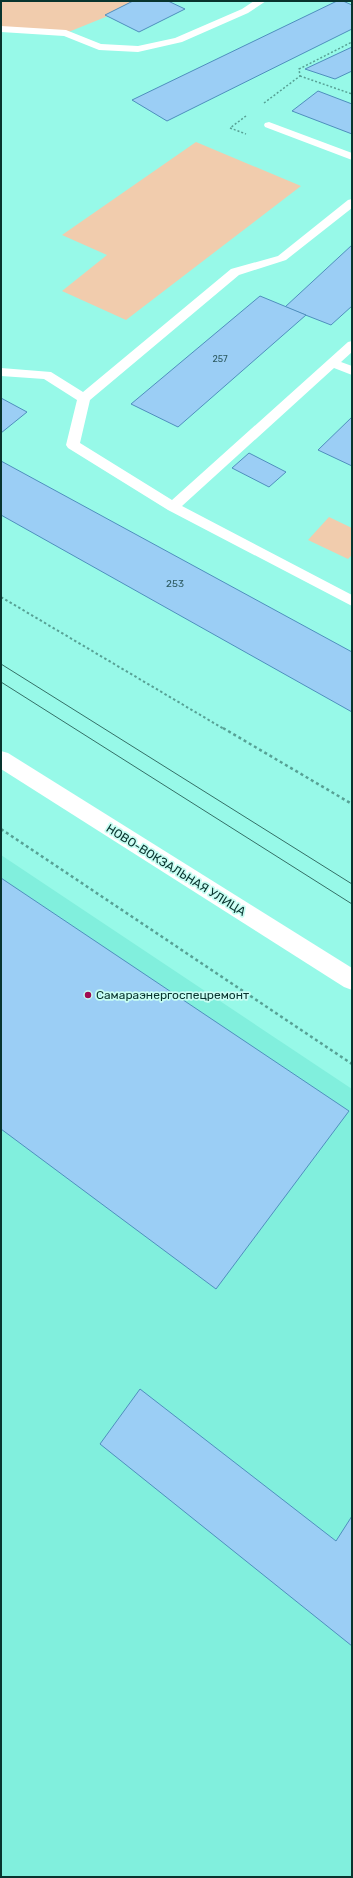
<svg xmlns="http://www.w3.org/2000/svg" width="353" height="1878" viewBox="0 0 353 1878" font-family="Rubik,sans-serif">
<style>
.built{fill:#81efdd}
.green{fill:#f1ccad}
.building{fill:#9bcef5;stroke:#4f8fbd}
.lines{fill:none;stroke-linecap:round;stroke-linejoin:round}
.path-far2{stroke:#57a195;stroke-width:1.5;stroke-dasharray:2 2;stroke-linecap:butt}
.path-far1{stroke:#57a195;stroke-width:2;stroke-dasharray:2.5 2.5;stroke-linecap:butt}
.path{stroke:#57a195;stroke-width:2.5;stroke-dasharray:3 3;stroke-linecap:butt}
.service{fill:#fff;fill-rule:evenodd}
.minor{fill:#fff;fill-rule:evenodd}
.tram{stroke:#347067;stroke-width:1}
.poi-dot{fill:#a00c51;stroke:#c7fef3;stroke-width:1.5}
.labels{text-anchor:middle;dominant-baseline:central;stroke-width:3.5;stroke-linejoin:round;paint-order:stroke}
.far-number-label{font-size:9px;fill:#2d5a60}
.number-label{font-size:10px;fill:#2d5a60}
.street-label{font-size:12px;fill:#08342e;stroke:#c7fef3}
.poi-label{font-size:12px;fill:#08342e;stroke:#c7fef3;text-anchor:start}
</style>
<rect width="100%" height="100%" fill="#97f9e8"/>
<path class="built" d="M1,855L352,1089V1877H1Z"/>
<g class="green">
<path d="M1,1H145L66,33L1,27Z"/>
<path d="M196,142L301,186L126,320L62,291L107,255L62,235Z"/>
<path d="M329,517L352,528V555L348,559L308,540Z"/>
</g>
<g class="building">
<path d="M133,1H168L185,9L139,32L105,15Z"/>
<path d="M337,1H343L352,5V29L167,121L132,100Z"/>
<path d="M352,47V71L335,79L305,69Z"/>
<path d="M318,91L352,104V134L292,111Z"/>
<path d="M352,245V306L331,325L285,307Z"/>
<path d="M260,296L306,315L178,427L131,404Z"/>
<path d="M1,398L27,412L1,433Z"/>
<path d="M352,417V466L318,450Z"/>
<path d="M249,453L286,472L269,487L232,468Z"/>
<path d="M1,461L352,652V712L1,515Z"/>
<path d="M1,878L349,1111L216,1289L1,1129Z"/>
<path d="M140,1389L336,1541L352,1516V1646L100,1444Z"/>
</g>
<g class="lines">
<g class="path-far2">
<path d="M300,76L352,94"/>
<path d="M264,103L300,76L299,69L352,42"/>
<path d="M246,116L230,128L246,134"/>
</g>
<path class="path-far1" d="M1,597L224,729"/>
<g class="path">
<path d="M223,728L352,804"/>
<path d="M1,829L352,1064"/>
</g>
<g class="service">
<path d="M254,1H266L248,13L182,42L138,52L99,50L64,36L1,32V26L66,30L101,44L138,46L175,38L242,9Z"/>
<path d="M269,122L352,153V160L265,127L264,125L265,123Z"/>
<path d="M352,199V208L286,260L239,275L90,400L80,443L172,500L348,342L352,341V352L341,362L352,366V375L334,368L182,506L352,595V606L168,510L68,448L66,445L77,400L44,379L1,376V368L51,372L83,392L231,269L278,256L348,200Z"/>
</g>
<path class="minor" d="M1,751L8,753L352,968V990L344,987L1,769Z"/>
<g class="tram">
<path d="M1,664L352,884"/>
<path d="M1,682L352,904"/>
</g>
</g>
<circle class="poi-dot" cx="88" cy="995" r="4"/>
<g class="labels">
<g class="far-number-label">
<text x="220" y="359">257</text>
</g>
<g class="number-label">
<text x="175" y="584">253</text>
</g>
<g class="street-label">
<text transform="translate(176 870) rotate(32)">НОВО-ВОКЗАЛЬНАЯ УЛИЦА</text>
</g>
<g class="poi-label">
<text x="96" y="995">Самараэнергоспецремонт</text>
</g>
</g>
<rect width="353" height="1878" fill="none" stroke="#08342e" stroke-width="4"/>
</svg>
